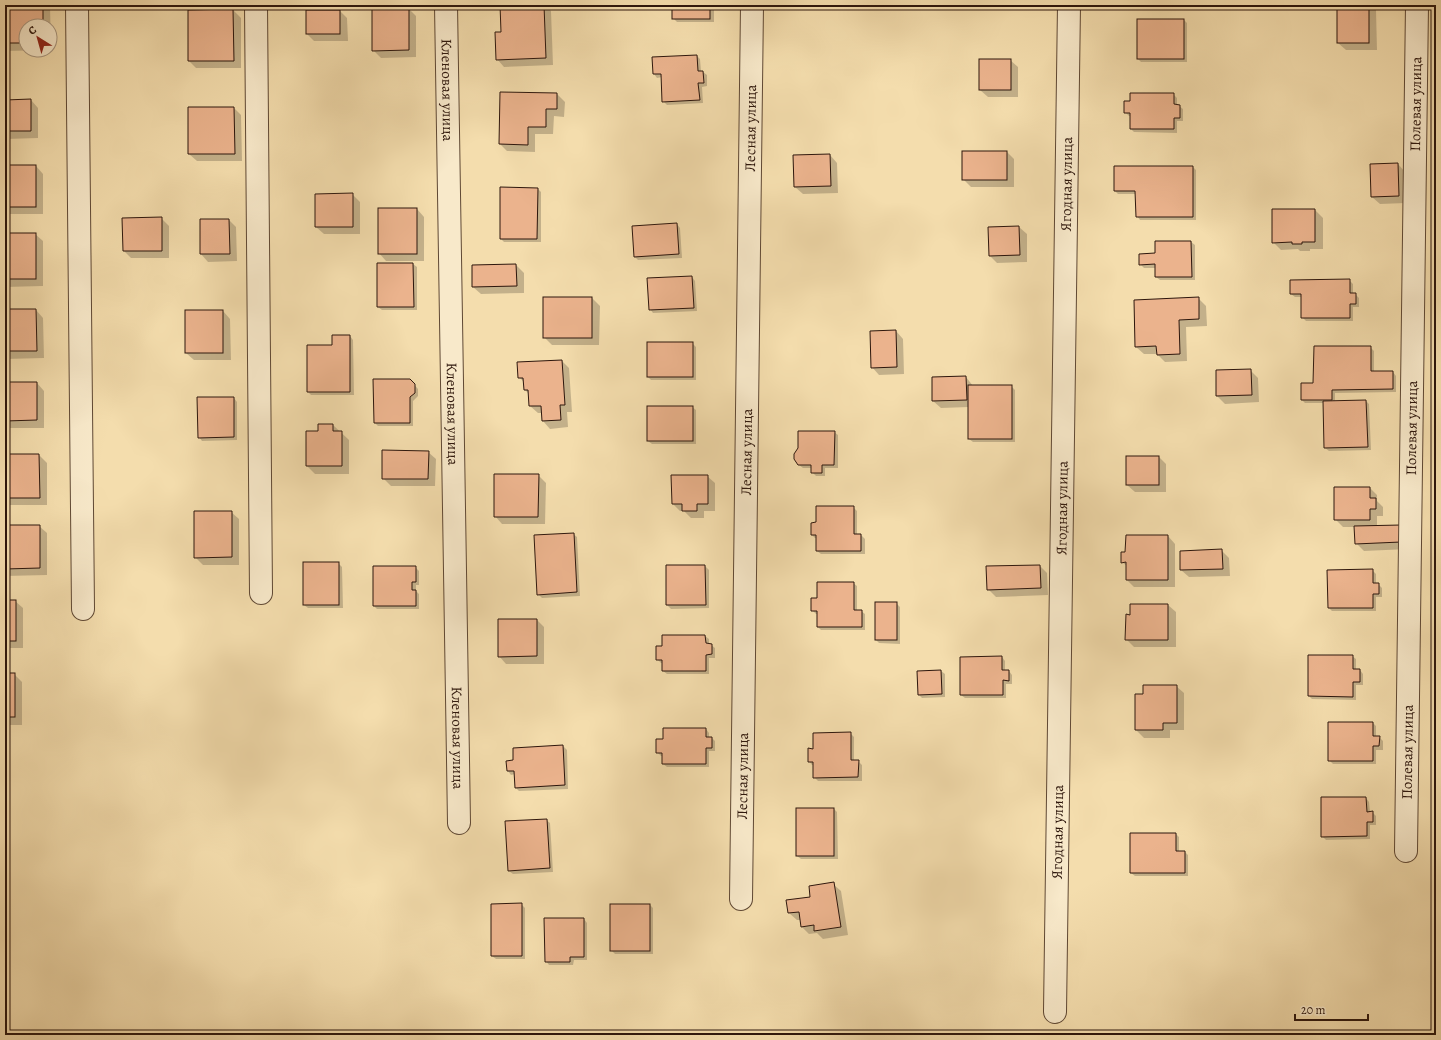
<svg xmlns="http://www.w3.org/2000/svg" width="1441" height="1040" viewBox="0 0 1441 1040" font-family="Alegreya,serif">
<style>
.shadow{fill:#0003;fill-rule:evenodd}
.building{fill:#ebb38d;stroke:#2d160c}
.lines{fill:none;stroke-linecap:round;stroke-linejoin:round}
.minor-casing{stroke:#5f4834;stroke-width:24}
.minor{stroke:#f8e9ca;stroke-width:22}
.labels{text-anchor:middle;dominant-baseline:central;stroke-width:3;stroke-linejoin:round;paint-order:stroke}
.street-label{font-size:15px;fill:#2d160c;stroke:#f8e9ca}
</style>
<rect width="100%" height="100%" fill="#f4ddad"/>
<filter id="stains"><feTurbulence type="fractalNoise" baseFrequency=".005" numOctaves="4"/><feColorMatrix values="0 0 0 0 .2 0 0 0 0 .09 0 0 0 0 .02 0 0 0 .5 -.17"/></filter>
<radialGradient id="worn" r=".72"><stop offset=".6" stop-color="#630" stop-opacity="0"/><stop offset="1" stop-color="#630" stop-opacity=".3"/></radialGradient>
<g class="shadow">
<path d="M5,5H50L51,50L5,51ZM26,26H50V50H26Z"/>
<path d="M501,5H545L551,11L553,65L504,67L497,59L502,33Z"/>
<path d="M673,5H714V22H677L673,18Z"/>
<path d="M976,5H1018V6L978,7Z"/>
<path d="M1338,5H1371L1376,10L1377,50H1346L1338,43Z"/>
<path d="M409,9L416,16V57L381,58L373,50Z"/>
<path d="M233,10L241,18V68H196L189,61Z"/>
<path d="M340,11L347,18L348,41H314L307,34Z"/>
<path d="M1184,20L1187,23V62H1141L1138,59Z"/>
<path d="M697,56L700,59L701,72H703L707,75V86L702,87L703,103L667,105L663,101L662,77L657,78L654,74Z"/>
<path d="M1010,60L1018,67V97H988L980,90Z"/>
<path d="M557,94L565,102L564,117L554,116L553,134H535V152L507,151L500,144Z"/>
<path d="M1173,94L1177,98V106H1179L1183,109V121H1177V133L1134,132L1131,129V116H1129L1125,112Z"/>
<path d="M31,100L38,108V138L6,139L5,101Z"/>
<path d="M234,108L241,115L242,161H197L189,154Z"/>
<path d="M1007,152L1014,159V187H971L963,179Z"/>
<path d="M830,155L837,163L838,193L803,194L795,187Z"/>
<path d="M1398,164L1405,172L1406,203L1380,204L1372,197Z"/>
<path d="M5,166H36L43,174V214H5Z"/>
<path d="M1193,167L1196,170V220H1140L1137,216L1136,194H1118L1115,191Z"/>
<path d="M538,189L541,192V242H504L501,239Z"/>
<path d="M352,194L360,202V234H324L316,227Z"/>
<path d="M417,209L424,217V261H386L379,253Z"/>
<path d="M1273,210H1315L1323,218V249H1310V251H1300L1298,249L1281,250L1273,242Z"/>
<path d="M161,218L169,226V258H131L124,251Z"/>
<path d="M229,220L236,227L237,261L208,262L201,254Z"/>
<path d="M677,224L680,228L682,258L638,260L635,257Z"/>
<path d="M1019,227L1027,234V262L997,263L990,256Z"/>
<path d="M5,234H35L43,241V286L5,287Z"/>
<path d="M1156,242H1191L1195,245V280H1160L1156,277V268H1144L1140,264L1156,254Z"/>
<path d="M378,264H413L417,267V310H382L378,307Z"/>
<path d="M516,265L524,273V293L481,294L473,287V266Z"/>
<path d="M692,277L695,281L697,311L653,313L650,309Z"/>
<path d="M1349,280L1353,284V294H1355L1359,298V307H1353V321H1306L1302,317V297H1295L1291,294Z"/>
<path d="M544,298H592L600,306L599,345H552L544,337Z"/>
<path d="M1198,298L1206,306L1207,326L1186,327L1187,361L1165,362L1157,354H1144L1136,347Z"/>
<path d="M5,310H36L43,318L44,358L5,359Z"/>
<path d="M223,311L230,319L231,360H194L186,353Z"/>
<path d="M896,331L903,339L904,374L879,375L872,367Z"/>
<path d="M350,336L353,340L354,395H311L308,392Z"/>
<path d="M692,343L696,347V380H651L648,377Z"/>
<path d="M1370,347L1374,351V372H1393L1396,376V392L1335,393V402L1366,401L1369,404L1371,450L1329,451L1325,448L1324,403H1305L1302,400L1314,384Z"/>
<path d="M562,361L569,368L572,412H567L568,427L550,429L543,421L542,413H538L530,406L529,394L525,390L524,382L519,377Z"/>
<path d="M1250,370L1258,378L1259,402L1225,404L1217,396V371Z"/>
<path d="M966,377L973,386H1011L1015,390V442H973L969,439V407L941,408L933,401Z"/>
<path d="M410,380L418,389V396L413,401V426H378L375,423Z"/>
<path d="M5,383H37L44,391V428H5Z"/>
<path d="M234,398L237,402V440L202,441L199,437Z"/>
<path d="M692,407L696,410V444H652L648,441Z"/>
<path d="M333,425L349,440V474H315L307,466L319,432Z"/>
<path d="M834,432L838,435V468H825V476H816L812,472V468H803L799,465Z"/>
<path d="M428,452L436,459L435,486H391L383,478Z"/>
<path d="M5,455H39L47,463V505H5Z"/>
<path d="M1159,457L1166,464V492H1135L1127,485Z"/>
<path d="M538,475L546,483L545,524H502L495,516Z"/>
<path d="M707,476L715,483V511H704V518H691L684,511H680L673,504Z"/>
<path d="M1370,488L1377,495V501L1383,507V516H1377V526H1400L1408,549L1364,551L1356,543L1355,527H1343L1335,519Z"/>
<path d="M853,507L857,511V535H861L865,539V554H821L817,551V538H815L812,535L817,523Z"/>
<path d="M231,512L239,519V565H203L195,557Z"/>
<path d="M5,526H39L47,533V575L5,576Z"/>
<path d="M573,534L577,537L580,596L542,598L538,594Z"/>
<path d="M1168,536L1175,544V587H1134L1127,580V566L1122,562Z"/>
<path d="M1222,551L1229,558L1230,576L1189,577L1181,570Z"/>
<path d="M338,563L342,567L343,608H308L304,605Z"/>
<path d="M667,566H705L709,570V608L671,609L667,605Z"/>
<path d="M1040,566L1047,573L1048,595L996,597L988,589Z"/>
<path d="M415,567L419,571V585H416V591L419,594V609H377L374,606Z"/>
<path d="M1372,570L1376,574V584H1378L1382,588V597H1376V611H1332L1329,608Z"/>
<path d="M853,583L857,586V611H861L865,614V630H821L818,627V614H816L812,610L818,599Z"/>
<path d="M5,601H15L23,608V648H5Z"/>
<path d="M896,603L900,607V644L879,643L876,640Z"/>
<path d="M1168,605L1176,612V647H1134L1126,639L1131,616Z"/>
<path d="M537,620L544,627V664H506L499,656Z"/>
<path d="M705,636L709,639V645H711L715,648V658H709V674H667L663,671V663H661L657,659Z"/>
<path d="M1352,656L1356,659V670H1360L1363,674V685H1356V700L1312,699L1309,696Z"/>
<path d="M1002,657L1005,661V671H1009L1012,675V684H1006V698H965L961,695Z"/>
<path d="M941,671L945,674V697L922,698L919,695Z"/>
<path d="M5,674H14L22,682V725H5Z"/>
<path d="M1176,686L1184,693V730H1170V738H1144L1136,730V695H1144Z"/>
<path d="M1373,723L1376,726V737H1379L1383,741V750H1376V764H1333L1329,760Z"/>
<path d="M706,729L709,733V738H712L715,741V751H709V767H667L663,764V756H661L657,752L664,740Z"/>
<path d="M850,733L854,737V761H858L862,765V781H818L814,777V765H812L809,761L814,750Z"/>
<path d="M563,746L567,750L568,789L519,791L516,788L515,774L511,775L508,771L515,761Z"/>
<path d="M1366,798L1369,802L1370,812H1372L1376,816V825H1370V839L1326,840L1322,836Z"/>
<path d="M834,809L837,812L838,859H801L797,856Z"/>
<path d="M546,820L550,823L553,872L513,874L509,871Z"/>
<path d="M1176,834L1179,837V852H1185L1188,855V876H1135L1131,873Z"/>
<path d="M833,884L841,891L848,935L823,939L817,933L809,934L802,927L801,920H797L789,913Z"/>
<path d="M521,904L525,908V959H496L492,956Z"/>
<path d="M650,905L653,908V954H615L611,950Z"/>
<path d="M584,919L587,923V960H574L573,965H549L546,961Z"/>
</g>
<g class="building">
<path d="M5,5H43V26H26V43H5Z"/>
<path d="M500,5H544L546,58L496,60L495,32H501Z"/>
<rect x="672" y="5" width="38" height="14"/>
<rect x="1337" y="5" width="32" height="38"/>
<path d="M372,8H409V50L372,51Z"/>
<path d="M233,9L234,61H188V10Z"/>
<rect x="306" y="10" width="34" height="24"/>
<rect x="1137" y="19" width="47" height="40"/>
<path d="M697,55L698,71H703L704,83H698L700,100L662,102L661,74H653L652,57Z"/>
<rect x="979" y="59" width="32" height="31"/>
<path d="M500,92L557,93V109H546V127H528V145L499,144Z"/>
<path d="M1130,93H1174V104L1180,105V118H1174V129H1130V113H1124V101H1130Z"/>
<path d="M31,99V131H5V100Z"/>
<path d="M188,107H234L235,154H188Z"/>
<rect x="962" y="151" width="45" height="29"/>
<path d="M830,154L831,186L794,187L793,155Z"/>
<path d="M1398,163L1399,196L1371,197L1370,164Z"/>
<rect x="5" y="165" width="31" height="42"/>
<path d="M1114,166H1193V217H1136L1135,191H1114Z"/>
<path d="M500,187L538,188L537,239H500Z"/>
<path d="M353,193V227H315V194Z"/>
<rect x="378" y="208" width="39" height="46"/>
<path d="M1272,209H1315V242H1302V244H1292V242L1272,243Z"/>
<path d="M162,217V251H123L122,218Z"/>
<path d="M200,219H229L230,254H200Z"/>
<path d="M677,223L679,254L634,257L632,226Z"/>
<path d="M1019,226L1020,255L989,256L988,227Z"/>
<rect x="5" y="233" width="31" height="46"/>
<path d="M1155,241H1191L1192,277H1155V264L1139,265V254L1155,253Z"/>
<path d="M377,263H413L414,307H377Z"/>
<path d="M516,264L517,286L472,287V265Z"/>
<path d="M692,276L694,308L649,310L647,278Z"/>
<path d="M1350,279V293H1356V304H1350V318H1301V294H1290V280Z"/>
<rect x="543" y="297" width="49" height="41"/>
<path d="M1199,297V319L1179,320L1180,354L1157,355L1156,346L1135,347L1134,300Z"/>
<path d="M5,309H36L37,351H5Z"/>
<rect x="185" y="310" width="38" height="43"/>
<path d="M896,330L897,367L871,368L870,331Z"/>
<path d="M332,335H350V392H307V345H332Z"/>
<rect x="647" y="342" width="46" height="35"/>
<path d="M1314,346H1371V371H1393V389L1332,390V400H1301V383H1313Z"/>
<path d="M562,360L565,405H560L561,420L542,421L541,406H529L528,390H524L523,378H518L517,362Z"/>
<path d="M1251,369L1252,395L1216,396V370Z"/>
<path d="M966,376L967,400L932,401V377Z"/>
<path d="M373,379H410L415,384V393L410,397V423H374Z"/>
<path d="M5,382H37V420L5,421Z"/>
<rect x="968" y="385" width="44" height="54"/>
<path d="M197,397H234V437L198,438Z"/>
<path d="M1366,400L1368,447L1324,448L1323,401Z"/>
<rect x="647" y="406" width="46" height="35"/>
<path d="M318,424H333V431H342V466H306V431H318Z"/>
<path d="M798,431H835L834,465H822V473H811V465H798L794,459V454L798,448Z"/>
<path d="M382,450L429,451L428,479H382Z"/>
<path d="M5,454H39L40,498H5Z"/>
<rect x="1126" y="456" width="33" height="29"/>
<path d="M494,474H539L538,517H494Z"/>
<path d="M671,475H708V504H697V511H682V504H672Z"/>
<path d="M1334,487H1370V498H1376V509H1370V520H1334Z"/>
<path d="M816,506H854V534H861V551H816V535H811V523L816,522Z"/>
<path d="M194,511H232V557L194,558Z"/>
<path d="M5,525H40V568L5,569Z"/>
<path d="M1401,525V542L1355,544L1354,526Z"/>
<path d="M574,533L577,592L537,595L534,535Z"/>
<path d="M1126,535H1168V580H1126V562L1121,563V552H1125Z"/>
<path d="M1222,549L1223,569L1180,570V551Z"/>
<rect x="303" y="562" width="36" height="43"/>
<path d="M666,565H705L706,605H666Z"/>
<path d="M1040,565L1041,588L987,590L986,566Z"/>
<path d="M373,566H416V582H412V590H416V606H373Z"/>
<path d="M1373,569V583H1379V594H1373V608H1328L1327,570Z"/>
<path d="M817,582H854V610H862V627H817V611H811V598H817Z"/>
<rect x="5" y="600" width="11" height="41"/>
<rect x="875" y="602" width="22" height="38"/>
<path d="M1130,604H1168V640H1125L1126,614L1130,615Z"/>
<path d="M498,619H537V656L498,657Z"/>
<path d="M662,635H705L706,643L712,644V654L706,655V671H662V660H656V646H662Z"/>
<path d="M1308,655H1353V669H1360V682H1353V697L1308,696Z"/>
<path d="M1002,656V670H1009V681L1003,680V695H960V657Z"/>
<path d="M941,670L942,694L918,695L917,671Z"/>
<rect x="5" y="673" width="10" height="44"/>
<path d="M1143,685H1177V723H1163V730H1135V694H1143Z"/>
<path d="M1328,722H1373V736H1380L1379,746H1373V761H1328Z"/>
<path d="M663,728H706V737H712V748H706V764H662V753H656V739H663Z"/>
<path d="M851,732V760H859L858,777L813,778V762H808V748L813,749V733Z"/>
<path d="M563,745L565,785L515,788L514,771H507L506,761L513,760V748Z"/>
<path d="M1321,797H1366L1367,812L1373,811V822H1367V836L1321,837Z"/>
<rect x="796" y="808" width="38" height="48"/>
<path d="M547,819L550,868L508,871L505,821Z"/>
<path d="M1130,833H1176V851H1185V873H1130Z"/>
<path d="M834,882L841,927L814,931V925L801,927L799,912L788,913L786,900L810,897L809,886Z"/>
<path d="M522,903V956H491V904Z"/>
<rect x="610" y="904" width="40" height="47"/>
<path d="M544,918H584V957H570V962H545Z"/>
</g>
<g class="lines">
<g class="minor-casing">
<g id="minor">
<path d="M77,5L83,609"/>
<path d="M256,5L261,593"/>
<path id="s1" d="M446,5L459,823"/>
<path id="s2" d="M1406,851L1417,5"/>
<path id="s3" d="M741,899L752,5"/>
<path id="s4" d="M1055,1012L1069,5"/>
</g>
</g>
<use href="#minor" class="minor"/>
</g>
<g class="labels">
<g class="street-label">
<text stroke="none"><textPath href="#s1" startOffset="85">Кленовая улица</textPath></text>
<text stroke="none"><textPath href="#s2" startOffset="747">Полевая улица</textPath></text>
<text stroke="none"><textPath href="#s3" startOffset="771">Лесная улица</textPath></text>
<text stroke="none"><textPath href="#s4" startOffset="828">Ягодная улица</textPath></text>
<text stroke="none"><textPath href="#s1" startOffset="409">Кленовая улица</textPath></text>
<text stroke="none"><textPath href="#s2" startOffset="423">Полевая улица</textPath></text>
<text stroke="none"><textPath href="#s3" startOffset="447">Лесная улица</textPath></text>
<text stroke="none"><textPath href="#s4" startOffset="504">Ягодная улица</textPath></text>
<text stroke="none"><textPath href="#s1" startOffset="733">Кленовая улица</textPath></text>
<text stroke="none"><textPath href="#s2" startOffset="99">Полевая улица</textPath></text>
<text stroke="none"><textPath href="#s3" startOffset="123">Лесная улица</textPath></text>
<text stroke="none"><textPath href="#s4" startOffset="180">Ягодная улица</textPath></text>
</g>
</g>
<rect width="1441" height="1040" fill="none" stroke="#f4ddad" stroke-width="20"/>
<rect x="6" y="6" width="1429" height="1028" fill="none" stroke="#2d160c" stroke-width="2"/>
<rect x="10" y="10" width="1421" height="1020" fill="none" stroke="#2d160c"/>
<g transform="translate(38 38) rotate(323)"><circle r="19" fill="#f8e9ca" stroke="#a7957e"/>
<path d="M0-3L7 15L0 10L-7 15Z" fill="#8f2418"/>
<text y="-6" font-size="11" font-weight="bold" text-anchor="middle" fill="#2d160c">С</text>
</g>
<path d="M1295 1014v6h73v-6" fill="none" stroke="#2d160c" stroke-width="2"/>
<text x="1301" y="1014" font-size="12" fill="#2d160c" stroke="#f8e9ca" stroke-width="3" paint-order="stroke">20 m</text>
<rect width="100%" height="100%" filter="url(#stains)"/>
<rect width="100%" height="100%" fill="url(#worn)"/>
</svg>
